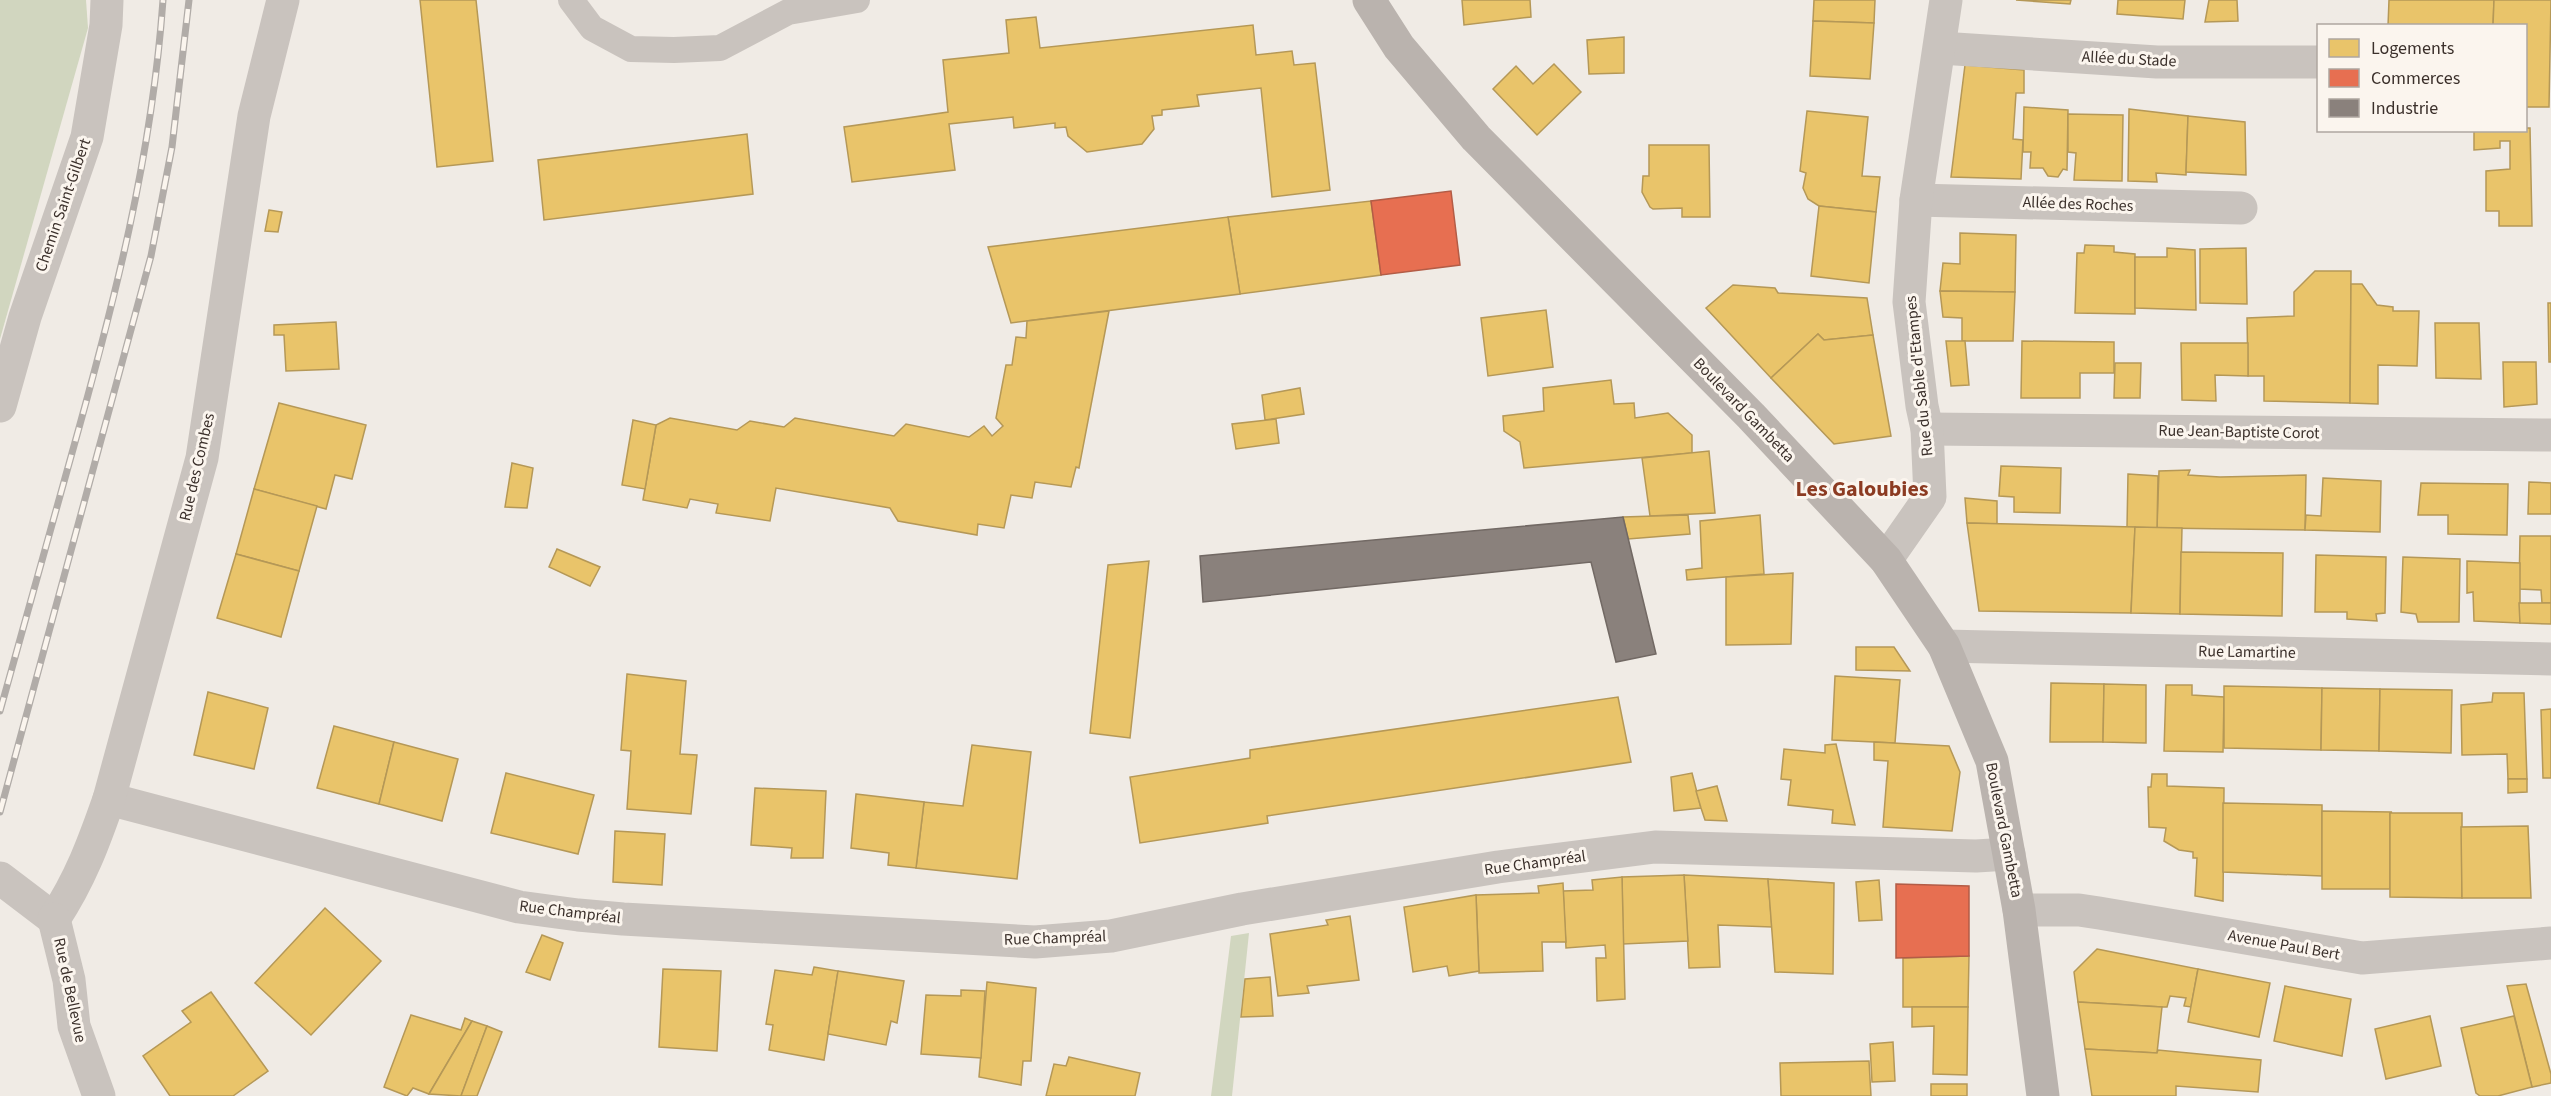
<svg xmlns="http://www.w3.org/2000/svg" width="2551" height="1096" viewBox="0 0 2551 1096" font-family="'Source Sans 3',sans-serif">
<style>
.green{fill:#d1d6bf}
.homes{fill:#e9c46a;stroke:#b59857;stroke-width:1.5}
.shops{fill:#e76f51;stroke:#b35c46;stroke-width:1.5}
.industry{fill:#8a817c;stroke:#726964;stroke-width:1.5}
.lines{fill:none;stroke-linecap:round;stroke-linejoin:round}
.service{stroke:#c9c3be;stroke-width:26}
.minor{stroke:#c9c3be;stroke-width:33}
.tertiary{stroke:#c9c3be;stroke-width:33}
.secondary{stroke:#bab3ae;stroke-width:33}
.rail-casing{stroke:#b1aca8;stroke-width:7}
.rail{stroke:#fbf5ee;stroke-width:4.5;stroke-dasharray:14;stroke-linecap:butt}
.labels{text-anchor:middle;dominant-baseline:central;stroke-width:6;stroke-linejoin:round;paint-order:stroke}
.street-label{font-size:16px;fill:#3b302b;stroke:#fbf5ee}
.district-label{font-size:22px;font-weight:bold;fill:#8c3b22;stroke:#fbf5ee}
</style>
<rect width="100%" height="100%" fill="#f0ebe5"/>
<g class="green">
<path d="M0,0H86L88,28L0,339Z"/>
<path d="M1249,933L1232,1096H1211L1231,936Z"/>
</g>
<g class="homes">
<path d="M420,0H476L493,161L437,167Z"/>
<path d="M1462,0H1530L1531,17L1464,25Z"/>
<path d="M1814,0H1875L1874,23L1813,21Z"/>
<path d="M2016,0H2071L2070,4Z"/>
<path d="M2118,0H2185L2183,19L2117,14Z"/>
<path d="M2209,0H2237L2238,21L2205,22Z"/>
<path d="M2389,0H2494L2493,26H2388Z"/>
<path d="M2494,0H2551L2549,107H2526V26H2493Z"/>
<path d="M1036,17L1040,48L1253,25L1256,55L1292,51L1294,65L1315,63L1330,190L1272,197L1261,88L1197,95L1199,106L1162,110V115L1152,116L1154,129L1142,144L1087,152L1068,136L1066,127L1055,128V123L1014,128L1013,117L949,124L955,170L852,182L844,127L948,112L943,60L1009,53L1006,20Z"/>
<path d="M1813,21L1874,23L1870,79L1810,76Z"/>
<path d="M1624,37V73L1589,74L1587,40Z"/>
<path d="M1554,64L1581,92L1537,135L1493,89L1516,66L1533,84Z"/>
<path d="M1965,65L2024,70V93H2016L2013,139L2023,140L2021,179L1951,177Z"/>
<path d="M2024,107L2068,110L2067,170L2063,169L2058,177L2048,176L2043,168H2030L2031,152H2023Z"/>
<path d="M2129,109L2188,116L2186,175L2156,173L2157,182L2128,181Z"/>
<path d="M1807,111L1868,117L1862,176L1880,177L1876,212L1819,206L1808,199L1803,188L1806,173L1800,171Z"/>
<path d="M2068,114L2123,115L2122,181L2074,180L2076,153L2068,152Z"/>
<path d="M2188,116L2245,122L2246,175L2186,172Z"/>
<path d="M2526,128H2530L2532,226H2499V211H2486V171L2510,169V141H2500V148L2474,150V130H2526Z"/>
<path d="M747,134L753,194L544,220L538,160Z"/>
<path d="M1649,145H1709L1710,217H1682V208L1653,209L1650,207L1642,192L1643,176H1649Z"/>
<path d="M1371,201L1381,275L1240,294L1228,217Z"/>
<path d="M1819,206L1876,212L1869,283L1811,276Z"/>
<path d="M269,210L282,212L278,232L265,231Z"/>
<path d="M1228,217L1240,294L1011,323L988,247Z"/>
<path d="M1960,233L2016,235L2015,292L1940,291L1943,263L1960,264Z"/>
<path d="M2085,245L2114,246V252L2135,254V314L2075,313L2077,253H2084Z"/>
<path d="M2167,248L2195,250L2196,310L2135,308V257H2167Z"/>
<path d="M2246,248L2247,304L2200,303V249Z"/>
<path d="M2315,271H2351L2350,403L2264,401V376H2248L2247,318L2294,316V292Z"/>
<path d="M2351,284H2362L2377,305L2393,307V311H2419L2417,366L2378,365V404L2350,403Z"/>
<path d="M1733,285L1775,288L1778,293L1867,298L1873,335L1824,340L1818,334L1771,378L1706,308Z"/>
<path d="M1940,291L2015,292L2013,341H1962V318L1943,317Z"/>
<path d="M2548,303H2551V362H2549Z"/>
<path d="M1546,310L1553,367L1488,376L1481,318Z"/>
<path d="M1109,311L1079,468L1076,467L1071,487L1035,482L1032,498L1011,495L1004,528L978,524L977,535L898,521L890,508L776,488L770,521L716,513L718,504L690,499L687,508L643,500L656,425L670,418L737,430L750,421L784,427L795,418L894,436L906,424L969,437L984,426L992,436L1003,426L996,418L1006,365H1012L1016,337L1026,338L1027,321Z"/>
<path d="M336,322L339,369L286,371L284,335H274V325Z"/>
<path d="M2435,323H2479L2481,379L2436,378Z"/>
<path d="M1818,334L1824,340L1873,335L1891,436L1834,444L1771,378Z"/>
<path d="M1946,341H1965L1969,385L1951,386Z"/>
<path d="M2022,341L2114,342V373H2080V398H2021Z"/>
<path d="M2181,343H2248V376L2215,375L2216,401L2182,400Z"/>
<path d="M2503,362H2536L2537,404L2504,407Z"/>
<path d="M2115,363H2141L2140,398H2114Z"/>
<path d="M1611,380L1614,404L1634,403L1635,418L1668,413L1692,435V453L1524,468L1520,442L1504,431L1503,416L1544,411L1543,388Z"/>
<path d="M1300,388L1304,414L1265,420L1262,395Z"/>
<path d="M279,403L366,425L352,479L335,475L326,509L254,489Z"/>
<path d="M1276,419L1279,443L1236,449L1232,424Z"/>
<path d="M633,420L656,425L645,489L622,485Z"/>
<path d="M1709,451L1715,513L1650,516L1642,458Z"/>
<path d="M512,463L533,468L527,508L505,507Z"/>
<path d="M2001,466L2061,468L2060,513L2014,512V497L1999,496Z"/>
<path d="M2190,470L2188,475L2220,477L2306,475L2305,530L2157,528L2159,471Z"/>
<path d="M2128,474L2158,476L2157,528L2127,527Z"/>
<path d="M2323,478L2381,481L2380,532L2305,530L2306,515L2321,516Z"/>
<path d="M2529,482L2551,483V514H2528Z"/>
<path d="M2421,483L2508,484L2507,535L2448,534V515H2418Z"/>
<path d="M254,489L317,506L299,571L236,554Z"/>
<path d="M1965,498L1997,501V524L1967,523Z"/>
<path d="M1688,515L1690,534L1628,539L1623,517Z"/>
<path d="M1760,515L1764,574L1687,580L1686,570L1702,568L1700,521Z"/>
<path d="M1967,523L2135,527L2131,613L1979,611Z"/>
<path d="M2135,527L2182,528L2180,614L2131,613Z"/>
<path d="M2520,536H2551V603H2542L2541,590L2519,589Z"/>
<path d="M557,549L600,567L590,586L549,567Z"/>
<path d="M2181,552L2283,553L2282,616L2180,614Z"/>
<path d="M236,554L299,571L281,637L217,618Z"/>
<path d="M2316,555L2386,557L2385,613L2376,614L2377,621L2347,619V612H2315Z"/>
<path d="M2403,557L2460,559L2459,622H2418L2416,614L2401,612Z"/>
<path d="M1149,561L1130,738L1090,733L1108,565Z"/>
<path d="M2467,561L2520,563V623L2474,621L2473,592L2467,593Z"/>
<path d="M1793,573L1791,644L1726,645V577Z"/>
<path d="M2519,603H2551V624L2520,623Z"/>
<path d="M1856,647H1894L1910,671L1856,670Z"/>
<path d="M627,674L686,681L680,754L697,755L691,814L627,809L631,751L621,750Z"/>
<path d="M1835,676L1900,680L1895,743L1832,740Z"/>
<path d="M2051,683L2104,684L2103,742H2050Z"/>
<path d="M2104,684L2146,685V743L2103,742Z"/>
<path d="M2166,685H2192V695L2224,697L2223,752L2164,751Z"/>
<path d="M2224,686L2322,688L2321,750L2224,748Z"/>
<path d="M2322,688L2380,689L2379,751L2321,750Z"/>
<path d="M2380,689L2452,690L2451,753L2379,751Z"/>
<path d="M208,692L268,708L254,769L194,755Z"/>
<path d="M2493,693H2524L2527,779H2508L2507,754L2462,755L2461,705L2492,702Z"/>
<path d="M1618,697L1631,762L1267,816L1268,823L1140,843L1130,777L1250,758V750Z"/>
<path d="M2551,709V778H2543L2541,710Z"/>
<path d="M334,726L394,742L379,804L317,788Z"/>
<path d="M394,742L458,759L442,821L379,804Z"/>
<path d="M1874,742L1949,746L1960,772L1952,831L1883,827L1888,761L1874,760Z"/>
<path d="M1836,744L1855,825L1832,823L1833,810L1788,805L1791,780L1781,779L1784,749L1825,753V745Z"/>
<path d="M972,745L1031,752L1017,879L916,868L924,802L963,806Z"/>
<path d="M506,773L594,795L578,854L491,833Z"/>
<path d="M1692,773L1701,808L1674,811L1671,777Z"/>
<path d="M2152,774H2167V786L2224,788L2223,901L2195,896L2197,858H2193V852L2179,850L2164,841L2166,828L2149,827L2148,787H2151Z"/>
<path d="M2508,779H2527V792L2508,793Z"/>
<path d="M1717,786L1727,821L1705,820L1701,808L1696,791Z"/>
<path d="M755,788L826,791L823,858H791L792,848L751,845Z"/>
<path d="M856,794L924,802L916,868L888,865L889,853L851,848Z"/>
<path d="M2223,803L2322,805V876L2223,872Z"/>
<path d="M2322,811L2392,812L2390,813V889H2322Z"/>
<path d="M2390,813H2462V898L2390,897Z"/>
<path d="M2528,826L2531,898H2462L2461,827Z"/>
<path d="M615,831L665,834L662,885L613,882Z"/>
<path d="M1684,875L1768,879L1772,927L1718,925L1720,967L1689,968Z"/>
<path d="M1684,875L1688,941L1623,944L1622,877Z"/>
<path d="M1622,877L1625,999L1597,1001L1596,958H1606L1605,945L1566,948L1563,891L1593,890L1592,880Z"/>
<path d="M1768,879L1834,883L1833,974L1775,972Z"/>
<path d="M1879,880L1882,920L1859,921L1856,882Z"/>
<path d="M1563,883L1566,942H1542L1543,971L1479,973L1476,895L1539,893L1538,886Z"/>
<path d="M1476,895L1479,971L1449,976L1447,966L1413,972L1404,907Z"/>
<path d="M325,908L381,961L311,1035L255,983Z"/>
<path d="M1350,916L1359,980L1307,986L1309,993L1278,996L1270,934L1328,925L1326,920Z"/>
<path d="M542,935L563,943L550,980L526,972Z"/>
<path d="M2097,949L2198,969L2191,1007L2184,1006L2186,998L2170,996L2167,1007H2162L2078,1002L2074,972Z"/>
<path d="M1969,956L1968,1007H1903V958Z"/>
<path d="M814,967L838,971L824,1060L769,1050L773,1025L766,1024L775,970L812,975Z"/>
<path d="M663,969L721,971L717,1051L659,1047Z"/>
<path d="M2198,969L2270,983L2259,1037L2188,1022Z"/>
<path d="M838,971L904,981L897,1023L891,1021L886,1045L828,1034Z"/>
<path d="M1270,977L1273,1016L1241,1017L1245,979Z"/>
<path d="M987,982L1036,988L1031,1061H1023L1021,1085L979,1077Z"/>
<path d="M2526,984L2551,1074V1083L2532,1087L2507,986Z"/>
<path d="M2285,986L2351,999L2342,1056L2274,1041Z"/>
<path d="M961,990L985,991L981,1058L921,1054L926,995L961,996Z"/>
<path d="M211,992L268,1071L233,1096H170L143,1056L191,1022L182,1011Z"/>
<path d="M2078,1002L2162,1007L2157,1053L2085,1049Z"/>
<path d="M1912,1007H1968L1967,1075L1933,1074L1934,1026L1912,1027Z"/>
<path d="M411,1015L461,1030L465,1018L472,1021L429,1094L413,1088L407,1096L384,1087Z"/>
<path d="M2430,1016L2441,1066L2386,1079L2375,1029Z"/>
<path d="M2514,1016L2532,1087L2498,1096H2480L2476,1093L2461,1028Z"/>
<path d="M472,1021L487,1026L461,1096L429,1094Z"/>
<path d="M487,1026L502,1032L477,1096H461Z"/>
<path d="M1893,1042L1895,1081L1872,1082L1870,1044Z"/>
<path d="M2085,1049L2157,1053L2158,1050L2261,1060L2258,1092L2176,1086V1096H2092Z"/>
<path d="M1069,1057L1140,1073L1135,1096H1046L1054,1064L1066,1066Z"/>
<path d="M1869,1061L1871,1096H1781L1780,1063Z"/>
<rect x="1931" y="1084" width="36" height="12"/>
</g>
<g class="shops">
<path d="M1451,191L1460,265L1381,275L1371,201Z"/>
<path d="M1896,884L1969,886V956L1896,958Z"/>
</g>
<path class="industry" d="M1623,517L1656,654L1616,662L1591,562L1203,602L1200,556Z"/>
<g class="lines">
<path class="service" d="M571,0L592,28L631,49L674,50L720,48L788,12L857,0"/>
<g class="minor">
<path d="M1940,48L2157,62H2318"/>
<path d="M1916,200L2241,208"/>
<path d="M0,406L25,317L87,137L106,25L107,0"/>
<path d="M1927,429L2551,435"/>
<path d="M1886,560L1930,497L1927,429L1922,406L1909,302L1916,200L1946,0"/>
<path d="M1944,646L2551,659"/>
<path d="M109,799L519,907L578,915L623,919L1035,942L1111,936L1242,909L1498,867L1655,847L1976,856L2009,854"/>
<path d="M0,878L54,919"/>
<path d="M54,919C80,880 94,842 109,799L202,458L254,116L283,0"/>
<path d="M54,919L69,980L74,1026L99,1096"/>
</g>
<path class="tertiary" d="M2019,910H2079L2099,913L2362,958L2551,943"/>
<path class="secondary" d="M1369,0L1399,47L1476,138L1751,416L1886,560L1944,646L1992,761L2019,910L2043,1096"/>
<g class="rail-casing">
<g id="rail">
<path d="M0,711C24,625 48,539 72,453C114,303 152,157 163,0"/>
<path d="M0,812L151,256L172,147L189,0"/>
</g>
</g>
<use href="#rail" class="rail"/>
</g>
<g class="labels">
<g class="street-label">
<text transform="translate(2129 59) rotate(3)">Allée du Stade</text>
<text transform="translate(2078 204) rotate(2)">Allée des Roches</text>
<text transform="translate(63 205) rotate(-71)">Chemin Saint-Gilbert</text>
<text transform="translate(1919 376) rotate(-96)">Rue du Sable d'Etampes</text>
<text transform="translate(1744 410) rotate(46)">Boulevard Gambetta</text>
<text transform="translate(2239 432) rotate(1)">Rue Jean-Baptiste Corot</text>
<text transform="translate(197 467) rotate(-77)">Rue des Combes</text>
<text transform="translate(2247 652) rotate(1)">Rue Lamartine</text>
<text transform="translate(2004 830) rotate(79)">Boulevard Gambetta</text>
<text transform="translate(1535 863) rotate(-8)">Rue Champréal</text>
<text transform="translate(570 912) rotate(7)">Rue Champréal</text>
<text transform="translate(1055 938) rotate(-2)">Rue Champréal</text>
<text transform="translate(2284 945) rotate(10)">Avenue Paul Bert</text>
<text transform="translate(70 990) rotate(78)">Rue de Bellevue</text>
</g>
<g class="district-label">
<text x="1862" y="489">Les Galoubies</text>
</g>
</g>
<rect x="2317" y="24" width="210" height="108" fill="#fbf5ee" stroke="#aea6a0" stroke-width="1.5"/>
<rect x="2329" y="39" width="30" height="18" fill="#e9c46a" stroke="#aea6a0" stroke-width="1.5"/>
<text x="2371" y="54" font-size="18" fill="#3b302b">Logements</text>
<rect x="2329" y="69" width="30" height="18" fill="#e76f51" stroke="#aea6a0" stroke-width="1.5"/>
<text x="2371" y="84" font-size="18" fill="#3b302b">Commerces</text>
<rect x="2329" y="99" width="30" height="18" fill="#8a817c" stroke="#aea6a0" stroke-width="1.5"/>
<text x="2371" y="114" font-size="18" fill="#3b302b">Industrie</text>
</svg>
